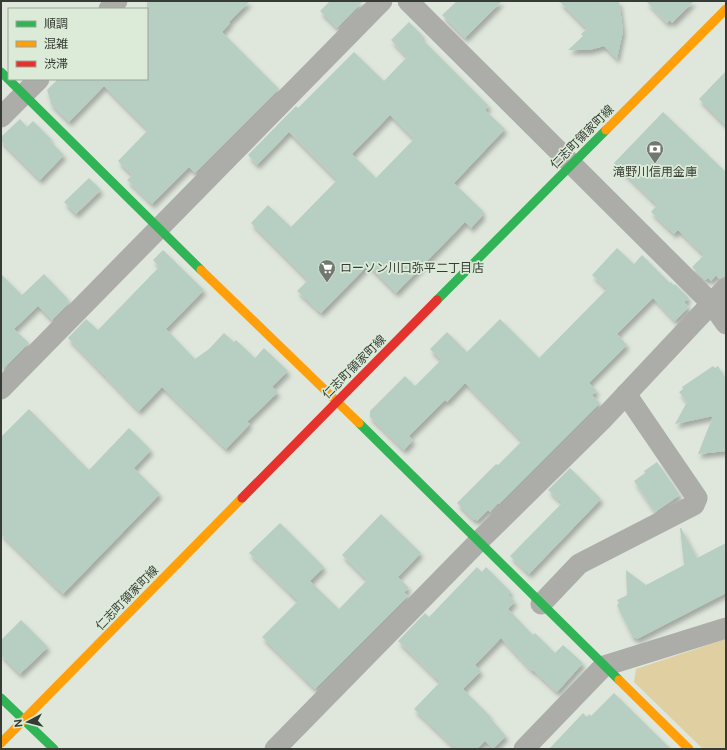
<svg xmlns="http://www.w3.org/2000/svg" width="727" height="750" viewBox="0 0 727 750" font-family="'DM Sans','Noto Sans JP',sans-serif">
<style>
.green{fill:#e0cfa0}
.building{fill:#b7cec2;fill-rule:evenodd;filter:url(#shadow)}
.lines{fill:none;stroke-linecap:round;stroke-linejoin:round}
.street{stroke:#acada9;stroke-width:21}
.fast{stroke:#30b455;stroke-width:9}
.slow{stroke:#ff9f0a;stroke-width:9}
.jam{stroke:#e5322d;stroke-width:9}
.labels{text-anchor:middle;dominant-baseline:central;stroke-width:3.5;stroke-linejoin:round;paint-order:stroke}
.street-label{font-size:12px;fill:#363c35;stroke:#dcebd8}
.poi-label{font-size:12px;fill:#363c35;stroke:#dcebd8}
</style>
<defs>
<filter id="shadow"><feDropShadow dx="2.5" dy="4.5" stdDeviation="2" flood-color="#0004"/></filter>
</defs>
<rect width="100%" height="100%" fill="#dfe7dc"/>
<path class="green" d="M726,639V749H703L634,682L636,669Z"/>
<g class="building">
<path d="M147,1H250L229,22L230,23L222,32L279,89L195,173L189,167L152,204L127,180L132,175L118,161L148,130L104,86L69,122L50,103L51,102L47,90L58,79H147Z"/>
<path d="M330,1H363L337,28L320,11Z"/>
<path d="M457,1H502L465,38L442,15Z"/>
<path d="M559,1H619L623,31L617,59L604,46L589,50H568L583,36L581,34L587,29Z"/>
<path d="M646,1H694L672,23L670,20L667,23Z"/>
<path d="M409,22L423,36L421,38L489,106L485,110L505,129L454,183L483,211L481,213L483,215L471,228L465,222L396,293L368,265L321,313L297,291L308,280L251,223L268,205L291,227L337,180L289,132L257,165L248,155L296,106L298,108L354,52L384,81L407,57L391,40ZM390,115L414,139L376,178L352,154Z"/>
<path d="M726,71V126L699,99Z"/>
<path d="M663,112L726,172V276L719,279L716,275L711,281L708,278L705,280L692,267L704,255L678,230L674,234L651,212L657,205L614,163Z"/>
<path d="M20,119L27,127L33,121L51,139L50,141L64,155L40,180L1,141V137Z"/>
<path d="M89,178L101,190L76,214L64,202Z"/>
<path d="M617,248L634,264L642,255L670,283L671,282L674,285L675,284L689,298L684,302L689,307L675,321L653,298L617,334L627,345L589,383L597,391L592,395L600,403L499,504L498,503L490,512L488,510L477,521L476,519L474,520L457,503L496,464L498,465L522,441L465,383L447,402L445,400L409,436L413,440L404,450L370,417V411L405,376L415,386L441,360L430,349L447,332L467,352L500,319L539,358L607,289L592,275Z"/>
<path d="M163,250L204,290L166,329L195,359L209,349L224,333L234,342L236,340L255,358L264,348L288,371L272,387L278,392L247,422L250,424L226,449L162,387L139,411L68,338L86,319L98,330L159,267L153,260Z"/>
<path d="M1,274L22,295L44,274L68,299L67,300L69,303L52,320L38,306L14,329L29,343L1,371Z"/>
<path d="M713,366L715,368L718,366L726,379V451L698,454L713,416L675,424L687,402L679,392L683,389L682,387Z"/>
<path d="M29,409L89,470L129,428L151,450L134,468L160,494L63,594L1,534V437Z"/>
<path d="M657,462L680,495L655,512L634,481L645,473L644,471Z"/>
<path d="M570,468L601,499L529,574L510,556L562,503L548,490Z"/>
<path d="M381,514L421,553L398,577L409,588L404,592L408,596L315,689L262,637L298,601L249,553L280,523L324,567L310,581L339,609L367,580L342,555Z"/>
<path d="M680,528H681L697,558L726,543V593L637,639L636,637L633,638L617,605L619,603L617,600L627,595L626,570L646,585L684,565Z"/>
<path d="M477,567L482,572L486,567L511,592L508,595L515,601L508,609L533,635L535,633L555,653L563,645L583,663L557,692L533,670L532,671L501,638L475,665L481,671L463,689L491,717L490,718L506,736L493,749L485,741L477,749H456L414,709L440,682L398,641L425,613L429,617Z"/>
<path d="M21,620L48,647L20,674L1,655V640Z"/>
<path d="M614,693L671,749H549L583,713L587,717L589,714L591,716Z"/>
</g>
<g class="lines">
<g class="street">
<path d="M408,1L711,303L726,324"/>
<path d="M109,9L117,1"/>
<path d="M1,117L39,79"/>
<path d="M1,389L382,1"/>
<path d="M541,604L579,564L694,505L697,498L626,394"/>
<path d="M275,749L478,542L601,421L726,288"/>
<path d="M524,749L604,666L726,628"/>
</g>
<g class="fast">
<path d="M1,72L201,270"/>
<path d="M437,300L606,130"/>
<path d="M359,423L619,680"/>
<path d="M1,698L54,749"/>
</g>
<g class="slow">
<path d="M606,130L726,9"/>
<path d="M201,270L359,423"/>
<path d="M619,680L689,749"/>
<path d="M1,743L242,498"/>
</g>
<path class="jam" d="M242,498L437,300"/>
</g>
<defs>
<g id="bank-pin" transform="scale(0.9)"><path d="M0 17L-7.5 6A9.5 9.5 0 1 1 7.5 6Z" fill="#71786f" stroke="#dcebd8"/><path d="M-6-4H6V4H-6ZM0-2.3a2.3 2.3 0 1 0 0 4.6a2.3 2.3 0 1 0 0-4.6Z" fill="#fff"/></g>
<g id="supermarket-pin" transform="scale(0.9)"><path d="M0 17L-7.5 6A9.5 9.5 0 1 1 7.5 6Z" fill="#71786f" stroke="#dcebd8"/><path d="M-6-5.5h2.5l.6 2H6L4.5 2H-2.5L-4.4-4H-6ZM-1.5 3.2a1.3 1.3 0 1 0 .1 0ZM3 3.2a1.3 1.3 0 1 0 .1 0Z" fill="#fff"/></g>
</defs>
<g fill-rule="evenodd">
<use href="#bank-pin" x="655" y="149"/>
<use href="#supermarket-pin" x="327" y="268"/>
</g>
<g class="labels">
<g class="street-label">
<text transform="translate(582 137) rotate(-45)">仁志町領家町線</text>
<text transform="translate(354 367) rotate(-45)">仁志町領家町線</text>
<text transform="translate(127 598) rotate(-46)">仁志町領家町線</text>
</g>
<g class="poi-label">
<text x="655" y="172">滝野川信用金庫</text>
<text x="340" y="268" text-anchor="start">ローソン川口弥平二丁目店</text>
</g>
</g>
<rect width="727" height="750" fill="none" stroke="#363c35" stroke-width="4"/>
<rect x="8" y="8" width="140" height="72" fill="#dcebd8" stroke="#9aa597"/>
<rect x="16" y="21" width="20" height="6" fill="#30b455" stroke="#9aa597"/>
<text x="44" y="28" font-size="12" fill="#363c35">順調</text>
<rect x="16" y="41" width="20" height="6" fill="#ff9f0a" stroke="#9aa597"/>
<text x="44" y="48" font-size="12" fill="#363c35">混雑</text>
<rect x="16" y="61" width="20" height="6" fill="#e5322d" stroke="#9aa597"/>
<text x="44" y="68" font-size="12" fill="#363c35">渋滞</text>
<g transform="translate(28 722) rotate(263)" stroke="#dcebd8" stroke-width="3" paint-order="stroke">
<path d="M0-3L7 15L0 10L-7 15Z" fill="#363c35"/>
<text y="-6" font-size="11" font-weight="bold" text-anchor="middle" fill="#363c35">N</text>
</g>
</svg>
